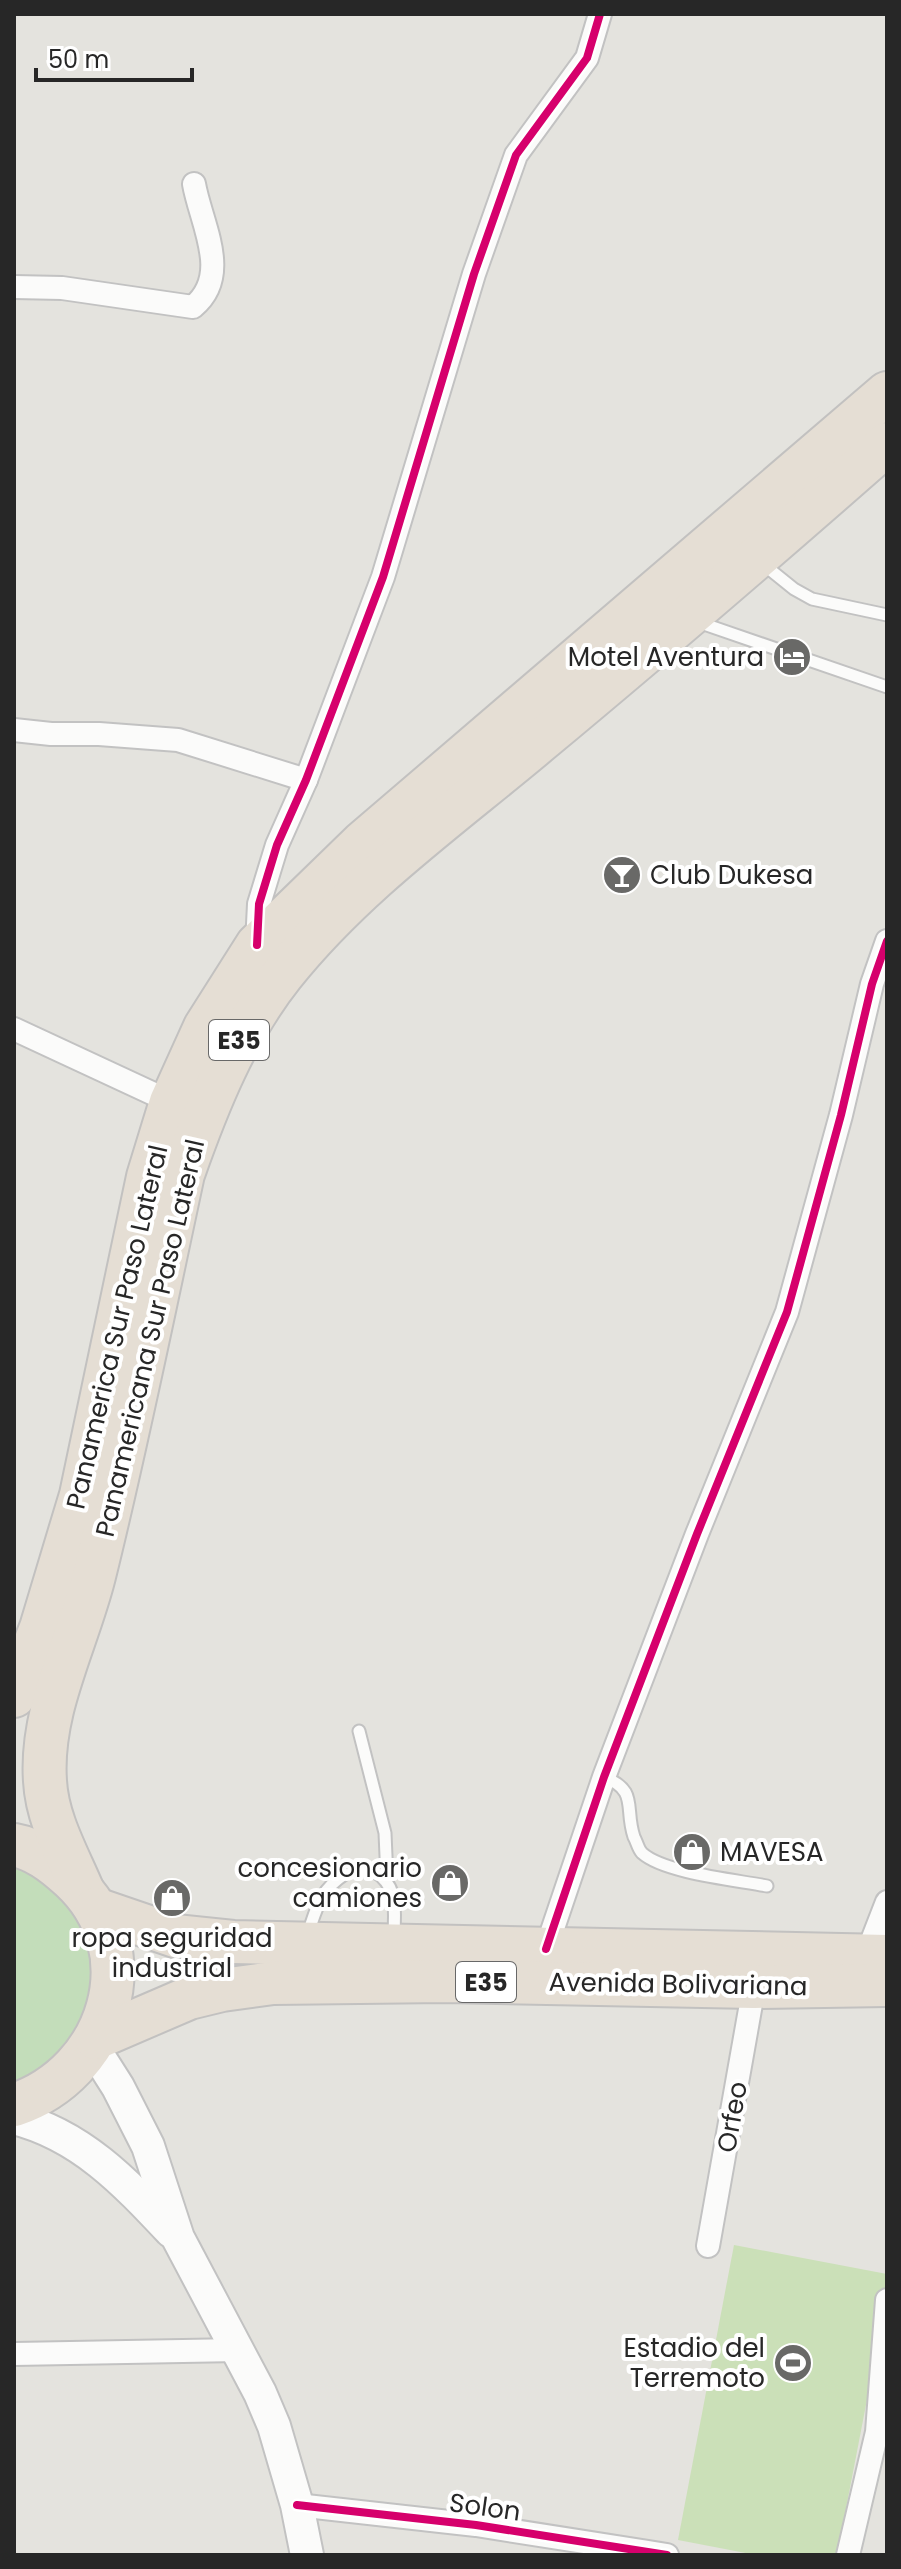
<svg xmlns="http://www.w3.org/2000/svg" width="901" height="2569" viewBox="0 0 901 2569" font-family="Poppins,sans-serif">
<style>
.green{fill:#c3ddba}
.pitch{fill:#cbe0b8}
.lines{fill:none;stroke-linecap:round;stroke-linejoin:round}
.lane-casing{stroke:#c2c2c2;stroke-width:15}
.street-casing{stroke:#c2c2c2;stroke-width:26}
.secondary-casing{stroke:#c2c2c2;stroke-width:36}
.highway-casing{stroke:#c2c1c0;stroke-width:46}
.lane{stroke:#fbfbfa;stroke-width:11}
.street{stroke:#fbfbfa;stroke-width:22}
.secondary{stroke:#fbfbfa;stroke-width:32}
.highway{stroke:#e5ded4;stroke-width:42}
.cycleway-casing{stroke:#fff;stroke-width:13}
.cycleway{stroke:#d6006c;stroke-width:8}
.labels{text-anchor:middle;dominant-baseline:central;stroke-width:8;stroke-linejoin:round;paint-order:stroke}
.shield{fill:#fff;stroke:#686868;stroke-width:2}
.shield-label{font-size:24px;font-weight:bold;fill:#272727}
.poi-label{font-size:26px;fill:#272727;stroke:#fff;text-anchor:end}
.street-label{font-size:26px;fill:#272727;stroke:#fff}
</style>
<rect width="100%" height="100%" fill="#e4e3de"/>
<path class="green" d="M14,1861L74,1904L92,1941L96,1982L66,2054L14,2087Z"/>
<path class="pitch" d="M734,2245L887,2274V2296L837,2555H756L678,2540Z"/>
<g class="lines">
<g class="lane-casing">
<g id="lane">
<path d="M763,564L794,589L812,599L887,615"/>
<path d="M698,622L887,687"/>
<path d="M359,1731L385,1833L387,1879"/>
<path d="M604,1777C639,1791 624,1807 634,1837C637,1842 638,1849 642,1853C664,1873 736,1880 767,1886"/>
<path d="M374,1871C400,1887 394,1911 394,1939"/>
<path d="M307,1936C317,1908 319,1891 345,1874"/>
</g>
</g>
<g class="street-casing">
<g id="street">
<path d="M14,287L62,288L193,307C232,275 201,224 194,184"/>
<path d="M14,730L51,734H99L178,740L306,780"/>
<path d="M257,944L259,904L277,845L306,780L383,577L474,274L516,155L587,58L600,14"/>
<path d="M14,1029L171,1102"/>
<path d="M546,1949L604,1777L697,1534L787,1312L841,1115L872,984L887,941"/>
<path d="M866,1956L887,1902"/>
<path d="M708,2246L754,1987"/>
<path d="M14,2354L239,2350"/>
<path d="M297,2505L476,2525L667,2555"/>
<path d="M848,2555L877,2432L887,2300"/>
</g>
</g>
<g class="secondary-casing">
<g id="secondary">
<path d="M92,2046L118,2087L148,2146L178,2238L260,2393L274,2426L297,2505L307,2555"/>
<path d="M14,2118C81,2135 125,2182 171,2231"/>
</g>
</g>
<g class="highway-casing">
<g id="highway">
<path d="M14,1696L41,1628L81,1495L148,1177L171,1102L205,1027L257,945L362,843L887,393"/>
<path d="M14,1845C36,1849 55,1864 71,1879C149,1951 110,2073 14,2105"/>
<path d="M82,1889C67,1854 47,1819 45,1781C40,1710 77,1644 94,1576C127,1443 154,1308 183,1174C208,1103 236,1033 283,974C354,885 451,816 538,743C656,645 772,545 887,444"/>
<path d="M96,1909L175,1936L233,1942L887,1956"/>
<path d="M96,2038L189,1998L222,1990L273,1983L445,1981L754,1987L887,1985"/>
</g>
</g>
<use href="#lane" class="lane"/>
<use href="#street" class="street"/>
<use href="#secondary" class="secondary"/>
<use href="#highway" class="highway"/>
<g class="cycleway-casing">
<g id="cycleway">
<path d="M257,945L259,904L277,845L306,780L383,577L474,274L516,155L587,58L600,14"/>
<path d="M546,1949L604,1777L697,1534L787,1312L841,1115L872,984L887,941"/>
<path d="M297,2505L476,2525L667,2555"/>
</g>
</g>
<use href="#cycleway" class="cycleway"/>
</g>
<defs>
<g id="hotel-disc" transform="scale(2)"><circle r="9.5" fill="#696967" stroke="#fff"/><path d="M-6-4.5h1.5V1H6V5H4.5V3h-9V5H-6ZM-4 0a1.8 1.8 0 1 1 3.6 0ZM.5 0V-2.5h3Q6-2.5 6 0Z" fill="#fff"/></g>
<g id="bar-disc" transform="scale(2)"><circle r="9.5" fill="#696967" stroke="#fff"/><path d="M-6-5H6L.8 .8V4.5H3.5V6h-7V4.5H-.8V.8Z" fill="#fff"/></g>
<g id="shop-disc" transform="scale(2)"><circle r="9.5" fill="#696967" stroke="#fff"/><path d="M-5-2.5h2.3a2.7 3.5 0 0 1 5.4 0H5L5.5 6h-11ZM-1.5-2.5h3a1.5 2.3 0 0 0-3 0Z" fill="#fff"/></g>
<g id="stadium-disc" transform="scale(2)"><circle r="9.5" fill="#696967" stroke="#fff"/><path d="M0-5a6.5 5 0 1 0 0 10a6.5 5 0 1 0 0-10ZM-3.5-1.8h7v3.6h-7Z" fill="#fff"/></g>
</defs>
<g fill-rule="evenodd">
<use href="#hotel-disc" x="792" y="657"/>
<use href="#bar-disc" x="622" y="875"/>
<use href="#shop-disc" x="692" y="1852"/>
<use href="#shop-disc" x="450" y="1883"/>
<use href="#shop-disc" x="172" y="1898"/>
<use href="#stadium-disc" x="793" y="2363"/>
</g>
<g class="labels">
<g class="shield">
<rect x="209" y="1020" width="60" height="40" rx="6"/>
<rect x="456" y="1962" width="60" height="40" rx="6"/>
</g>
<g class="shield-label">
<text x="239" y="1040">E35</text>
<text x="486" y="1982">E35</text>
</g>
<g class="poi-label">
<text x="764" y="657">Motel Aventura</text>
<text x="650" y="875" text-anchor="start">Club Dukesa</text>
<text x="720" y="1852" text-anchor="start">MAVESA</text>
<text x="422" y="1868">concesionario<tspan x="422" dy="30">camiones</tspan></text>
<text x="172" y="1938" text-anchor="middle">ropa seguridad<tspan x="172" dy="30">industrial</tspan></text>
<text x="765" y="2348">Estadio del<tspan x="765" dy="30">Terremoto</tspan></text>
</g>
<g class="street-label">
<text transform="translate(117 1327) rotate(-77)">Panamerica Sur Paso Lateral</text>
<text transform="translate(150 1338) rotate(-77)">Panamericana Sur Paso Lateral</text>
<text transform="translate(678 1984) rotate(1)">Avenida Bolivariana</text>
<text transform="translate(732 2117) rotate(-80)">Orfeo</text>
<text transform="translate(485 2507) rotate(8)">Solon</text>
</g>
</g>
<rect width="901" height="2569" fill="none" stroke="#272727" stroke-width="32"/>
<path d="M36 68v12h156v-12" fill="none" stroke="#272727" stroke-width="4"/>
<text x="48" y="68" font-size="24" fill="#272727" stroke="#ffffff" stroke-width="6" paint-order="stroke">50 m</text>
</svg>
